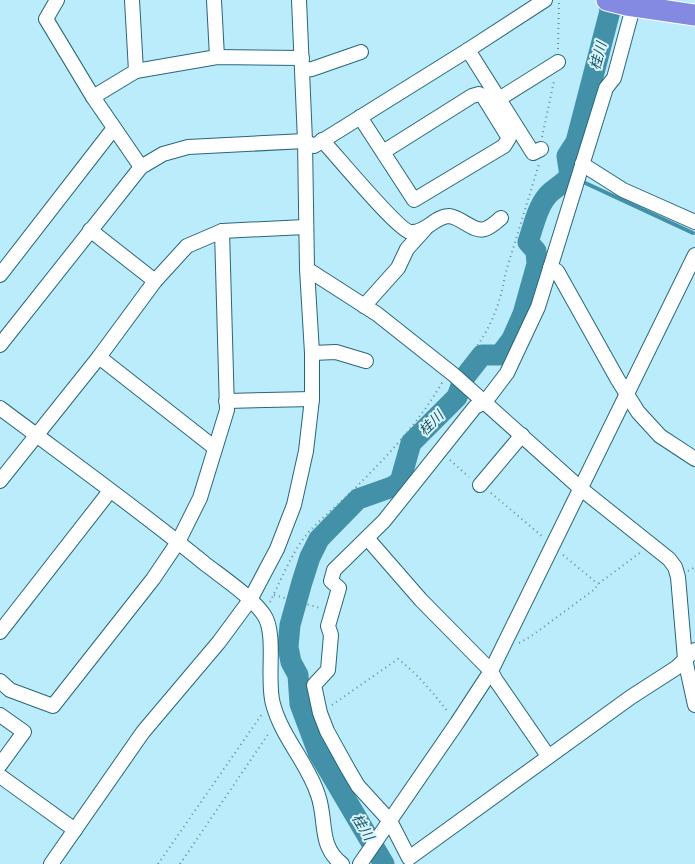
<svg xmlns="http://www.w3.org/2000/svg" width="695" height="864" viewBox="0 0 695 864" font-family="Poppins,'Noto Sans JP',sans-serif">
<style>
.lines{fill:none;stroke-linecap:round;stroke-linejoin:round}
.stream{stroke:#4291a9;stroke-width:4}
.river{stroke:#4291a9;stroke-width:21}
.minor-casing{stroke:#286779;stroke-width:16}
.highway-casing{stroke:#fff;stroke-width:23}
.path{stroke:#698b97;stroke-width:2;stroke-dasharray:1 4;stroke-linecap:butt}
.minor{stroke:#fff;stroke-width:14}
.highway{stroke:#8489e1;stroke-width:21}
.labels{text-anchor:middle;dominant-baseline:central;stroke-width:4;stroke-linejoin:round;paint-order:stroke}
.water-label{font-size:14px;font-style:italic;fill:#115465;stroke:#dcf4fc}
</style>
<rect width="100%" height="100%" fill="#baecfc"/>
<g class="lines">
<g class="stream">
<path d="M581,181L693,233"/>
<path d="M535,272L544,277"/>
</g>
<path class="river" d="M384,864L318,752L300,704L298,675L291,662L288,647L290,625L302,582L310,557L319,539L358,499L392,487L400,482L411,443L457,397L464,378L482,355H500L512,339L523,314L537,264L536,251L528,242C534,225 538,203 551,192C558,186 564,183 570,176L567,156L576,142L610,11L608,0"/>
<g class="minor-casing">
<g id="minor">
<path d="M57,0L46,19L93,97L141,167"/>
<path d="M132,0L136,71"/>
<path d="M214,0L217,57"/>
<path d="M635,0L614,78L606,88L538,307L507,373L485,402L475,407L384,521L334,570L331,581L339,588L328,626L331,635L328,670L314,685L320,713L327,731L348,769L358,786L390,821L409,858L631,697L676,668L695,650"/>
<path d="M468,50L533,153L541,149"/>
<path d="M303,70L312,69L361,52"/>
<path d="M93,97L136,71L217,57L302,58"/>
<path d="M499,99L558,62"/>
<path d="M360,117L414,200L504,146L509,138L483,96L479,94L472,96L383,152"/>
<path d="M322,140C336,155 397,229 410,232C425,234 435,216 449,216C461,217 474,233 485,229C491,227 496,222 501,218"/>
<path d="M582,164L623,190L695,222"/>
<path d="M90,230L155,281"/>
<path d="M550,268L557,271L618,380L638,412L660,436L695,459"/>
<path d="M307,269L377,314L454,375L580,488L669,559L675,567L678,577L685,659L695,705"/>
<path d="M0,275L114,128"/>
<path d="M364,306L398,268L407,249L425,229"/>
<path d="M0,345L141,167L163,154L188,147L305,141L314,146L468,50L545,0"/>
<path d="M312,353L336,352L366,361"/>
<path d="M99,357L215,448"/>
<path d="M226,401L312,399"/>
<path d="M0,408C68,459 138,509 204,563C222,577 252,597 264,615C277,634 266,681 273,704C282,738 308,763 318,795C327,820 318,846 342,864"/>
<path d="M0,481L99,357L155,281L187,246L222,231L305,227"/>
<path d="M480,485L522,435"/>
<path d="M367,538L421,600L491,671L495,679L546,753"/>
<path d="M0,632L110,491"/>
<path d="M0,681L10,690L53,706L153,579L178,542L200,498L227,410L222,231"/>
<path d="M0,715L24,732L0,765"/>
<path d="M0,776L75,830"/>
<path d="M51,864L143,732L219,642L250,600L277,549L294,505L306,451L312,399V353L307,269L305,141L299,0"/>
<path d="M360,864L457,723L491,671L695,255"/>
</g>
</g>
<g class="highway-casing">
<path id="highway" d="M607,0L627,5L695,15"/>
</g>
<g class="path">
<path d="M558,49L559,1"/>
<path d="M542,137L554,81"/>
<path d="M462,365C485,340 500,309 505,275L539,164"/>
<path d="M450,460L469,477"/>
<path d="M491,493L543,537"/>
<path d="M563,555L598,584"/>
<path d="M688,571L695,567"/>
<path d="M274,595L320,608"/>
<path d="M270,602C279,584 292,553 304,538C317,521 335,508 350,493C385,459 419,423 443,381"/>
<path d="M519,643L530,637L595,589L598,584L641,552"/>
<path d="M332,705L398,659C420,676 432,692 449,713"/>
<path d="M158,864L262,714"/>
<path d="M180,864L269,733"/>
</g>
<use href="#minor" class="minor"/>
<use href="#highway" class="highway"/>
</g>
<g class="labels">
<g class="water-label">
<text transform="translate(598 56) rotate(-75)">桂川</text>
<text transform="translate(431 423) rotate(-45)">桂川</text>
<text transform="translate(363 827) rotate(59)">桂川</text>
</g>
</g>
</svg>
